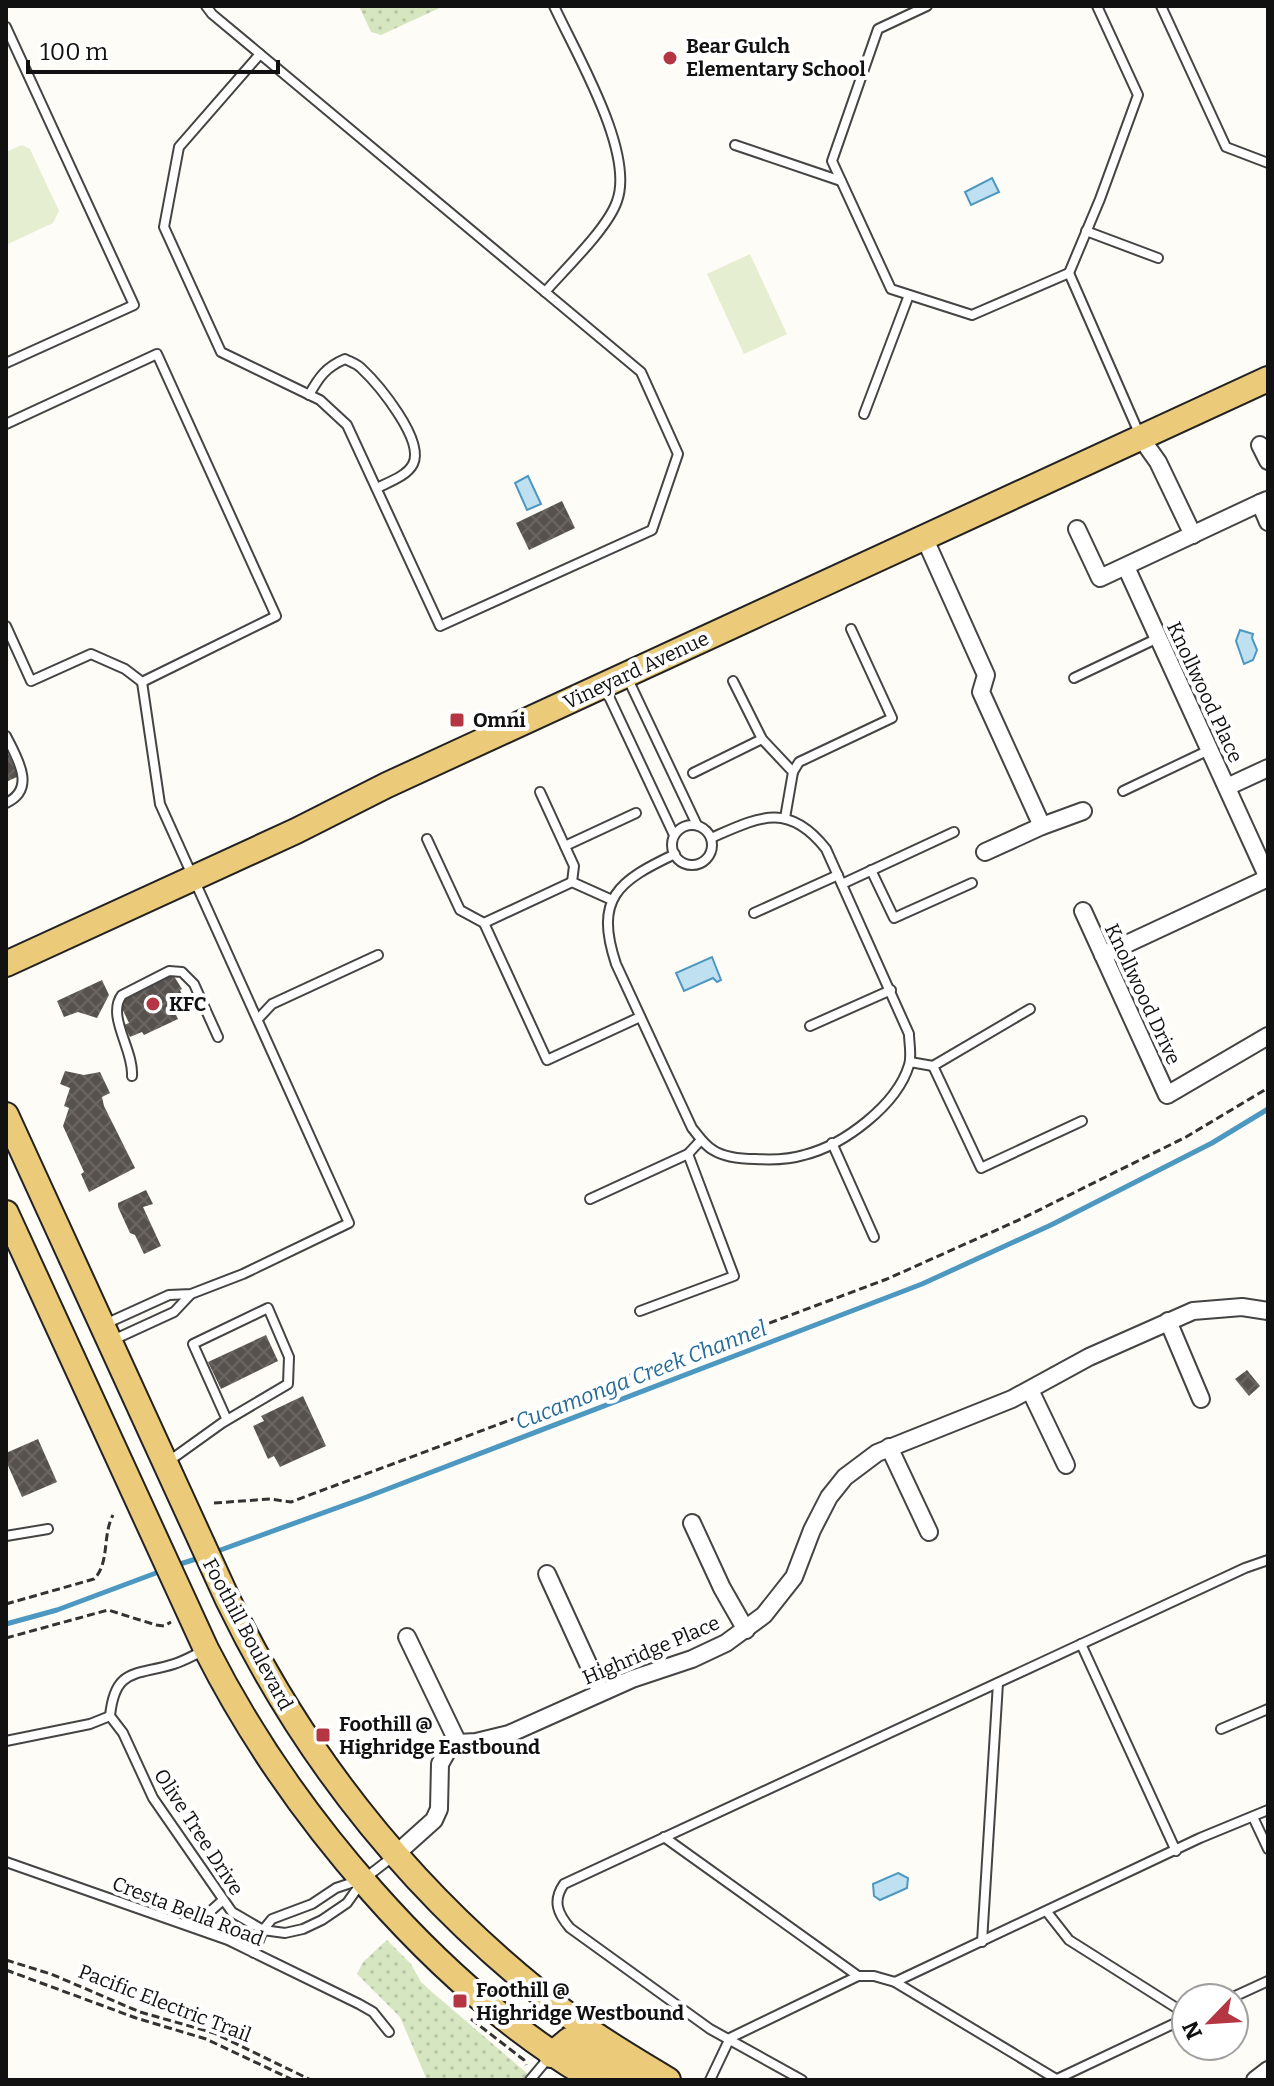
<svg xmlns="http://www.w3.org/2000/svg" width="1274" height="2086" viewBox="0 0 1274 2086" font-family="Bitter,serif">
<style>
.grass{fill:url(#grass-dots)}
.pitch{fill:#e6eed2}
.water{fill:#bfe0f1;stroke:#4d98c0;stroke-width:2}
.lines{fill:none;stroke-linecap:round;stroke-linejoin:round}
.stream{stroke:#4d98c0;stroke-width:5}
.building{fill:url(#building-cross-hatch)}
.lane-casing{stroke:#444;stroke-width:12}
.street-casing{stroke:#444;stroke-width:20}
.primary-casing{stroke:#222;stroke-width:28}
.path{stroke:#333;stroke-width:3;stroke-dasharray:8 4;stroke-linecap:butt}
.lane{stroke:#fff;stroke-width:8}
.street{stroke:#fff;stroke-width:16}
.primary{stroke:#ebca79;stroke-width:24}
.poi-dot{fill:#b43642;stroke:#fff;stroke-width:3}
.labels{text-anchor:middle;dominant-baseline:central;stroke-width:8;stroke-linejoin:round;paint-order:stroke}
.poi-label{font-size:20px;font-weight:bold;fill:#111;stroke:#fff;text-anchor:start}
.street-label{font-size:20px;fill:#111;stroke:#fff}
.water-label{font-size:22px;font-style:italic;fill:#256b97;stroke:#fff}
</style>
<defs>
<pattern id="grass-dots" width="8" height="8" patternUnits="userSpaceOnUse" patternTransform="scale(2)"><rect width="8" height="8" fill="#d6e6c1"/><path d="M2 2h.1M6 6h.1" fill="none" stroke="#b7c4a5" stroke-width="1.8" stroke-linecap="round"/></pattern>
<pattern id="building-cross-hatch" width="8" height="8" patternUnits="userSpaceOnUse" patternTransform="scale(2)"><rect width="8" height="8" fill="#58524e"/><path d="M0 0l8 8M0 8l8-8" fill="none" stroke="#6b6663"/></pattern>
</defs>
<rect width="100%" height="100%" fill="#fefcf6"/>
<g class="grass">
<path d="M359,6H444L381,35L371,32Z"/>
<path d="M387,1940L411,1964L421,1982L432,1992L535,2080H427L400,2017L357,1974L363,1962Z"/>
</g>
<g class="pitch">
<path d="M22,145L30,149L59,211L53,223L6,245V152Z"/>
<path d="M750,254L787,334L744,354L707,274Z"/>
</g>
<g class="water">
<path d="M992,178L999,192L971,205L965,192Z"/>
<path d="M528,476L541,504L527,510L515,483Z"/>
<path d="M1240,630L1253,634L1252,638L1257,650L1253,660L1244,664L1236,641Z"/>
<path d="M712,957L721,980L717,982L713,978L684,991L676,973Z"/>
<path d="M898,1873L908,1878L907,1888L880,1900L874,1896L873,1884Z"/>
</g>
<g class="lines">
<g class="stream">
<path d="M215,1552L364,1498L922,1284L1051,1225L1212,1143L1268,1109"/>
<path d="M177,1565L202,1557"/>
<path d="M6,1624L57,1610L164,1570"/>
</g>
</g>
<g class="building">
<path d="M562,501L575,528L529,550L516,523Z"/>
<path d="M6,749L19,776L6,782Z"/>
<path d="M172,973L182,989L180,990L188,1007L175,1013L178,1019L144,1035L142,1032L130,1037L124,1025L129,1023L119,1002L131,996L129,994Z"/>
<path d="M102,980L109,995L97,1018L78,1012L64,1017L57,1001Z"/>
<path d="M65,1071L84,1075L100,1072L110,1093L102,1097L104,1106L135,1168L89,1192L81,1174L84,1172L63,1126L69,1108L64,1106L70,1088L60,1084Z"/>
<path d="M146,1190L153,1204L143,1207L161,1246L144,1254L135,1235L130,1233L118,1207V1203Z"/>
<path d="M266,1335L278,1361L221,1389L208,1362Z"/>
<path d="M1247,1370L1260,1386L1249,1396L1235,1379Z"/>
<path d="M303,1396L326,1446L280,1467L274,1456L268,1459L253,1426L264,1421L261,1416Z"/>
<path d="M38,1439L57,1482L22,1497L6,1461V1453Z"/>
</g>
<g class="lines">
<g class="lane-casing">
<g id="lane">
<path d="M206,6L212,14L260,54"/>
<path d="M927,6L878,29L832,161L891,289L972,315L1069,273L1100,199L1138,95L1097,6"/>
<path d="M1161,6L1226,147L1268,163"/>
<path d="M6,27L134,305L6,363"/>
<path d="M260,54L641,372L678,454L652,530L440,626L347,425L320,400L221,352L164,227L179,147Z"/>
<path d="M735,145L841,181"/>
<path d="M1086,231L1158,258"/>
<path d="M1069,273L1139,433"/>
<path d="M545,292C565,269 608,228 617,201C635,152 575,52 554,6"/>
<path d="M309,395C319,377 326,367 345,359C351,362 357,364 361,368C378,384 425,440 413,464C407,476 389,482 377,488"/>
<path d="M864,414L909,295"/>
<path d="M6,424L157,354L276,616L142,682L125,669L91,654L31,681L6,626"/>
<path d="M627,677L697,825"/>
<path d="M1074,678L1158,638"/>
<path d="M733,681L762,739L793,772L785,818"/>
<path d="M604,686L674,835"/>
<path d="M6,736C17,758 37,789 6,803"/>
<path d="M793,772L799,762L892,718L851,629"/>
<path d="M693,773L762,739"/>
<path d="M1123,791L1209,750"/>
<path d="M540,792L574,866L572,882"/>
<circle cx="692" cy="845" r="20"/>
<path d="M427,839L460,910L484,923L572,882L612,900"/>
<path d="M565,846L636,813"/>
<path d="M675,854C618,881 594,898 616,964L692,1128C698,1135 704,1145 713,1150C724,1157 742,1159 755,1159C772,1160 788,1160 804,1155C844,1145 897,1105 909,1065C912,1056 909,1043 909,1034L826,849C788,801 759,817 711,838"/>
<path d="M871,870L894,918L972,883"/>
<path d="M842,884L954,832"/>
<path d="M754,913L838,875"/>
<path d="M484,923L547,1060L640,1017"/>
<path d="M1030,1009L933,1066L981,1168L1082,1121"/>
<path d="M258,1019L272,1004L378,955"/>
<path d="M810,1026L891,990"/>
<path d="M910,1062L933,1066"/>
<path d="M132,1076C134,1050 106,1016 122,995L169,971L182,972L194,984L218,1037"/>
<path d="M832,1143L874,1237"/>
<path d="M590,1199L688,1154"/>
<path d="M640,1311L734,1276L688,1154L701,1140"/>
<path d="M103,1325L169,1295L191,1294L243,1274L349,1223L160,804L142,682"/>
<path d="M113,1340L174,1312L190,1295"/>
<path d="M169,1461L222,1423L288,1384L289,1357L268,1308L193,1344L227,1420"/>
<path d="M6,1536L48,1529"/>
<path d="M1081,1644L1176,1851"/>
<path d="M203,1651C194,1655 184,1661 174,1664C136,1676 115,1667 110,1716L123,1733L153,1798L232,1912L263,1930L285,1933L303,1929L322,1920L347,1903L364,1879L395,1855"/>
<path d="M1221,1729L1268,1709"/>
<path d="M6,1741L90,1724L110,1716"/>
<path d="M1253,1817L1268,1849"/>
<path d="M664,1837L858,1976"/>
<path d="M6,1862L228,1940L359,2004L373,2012L389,2032"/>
<path d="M1047,1912L1069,1940L1186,2014"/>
<path d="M194,1926L223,1900"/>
<path d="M982,1942L998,1683"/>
<path d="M254,1953L263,1930L272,1919L312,1904L336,1888L360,1880"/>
<path d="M895,1982L1056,2079"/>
<path d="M1231,1998L1268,1981"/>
<path d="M530,2080L551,2055"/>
<path d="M710,2080L730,2038L858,1976H874L895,1982L1200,1838L1268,1810"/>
<path d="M802,2080L710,2029L570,1928C558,1914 552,1901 564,1884L1245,1568L1268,1560"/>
<path d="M1055,2080L1186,2018"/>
</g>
</g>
<g class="street-casing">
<g id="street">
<path d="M1141,438L1158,462L1193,535"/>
<path d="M1260,445L1268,461"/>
<path d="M1267,500L1260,503L1268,522"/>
<path d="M1077,529L1100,578L1260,503"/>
<path d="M924,537L986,675L981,692L1042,826"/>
<path d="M1126,567L1268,878"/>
<path d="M1227,787L1268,768"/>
<path d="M985,852L1042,826L1083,811"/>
<path d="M1083,911L1167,1095L1268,1036"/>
<path d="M1103,955L1268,878"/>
<path d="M1168,1321L1201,1399"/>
<path d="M1030,1390L1066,1465"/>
<path d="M889,1447L929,1532"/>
<path d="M692,1523L722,1588L746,1630"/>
<path d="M547,1574L601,1692"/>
<path d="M407,1637L458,1743"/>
<path d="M395,1855L434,1820L439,1809L440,1764L449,1748L458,1743L476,1742L509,1734L632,1679L692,1659L726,1643L764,1615L794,1577L812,1530L829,1497L845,1477L877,1453L1012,1399L1089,1357L1193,1311L1242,1307L1268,1311"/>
<path d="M1255,2080L1268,2070"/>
</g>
</g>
<g class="primary-casing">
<g id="primary">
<path d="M6,964L296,831L387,785L1268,379"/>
<path d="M6,1115L228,1600C309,1768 426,1909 576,2021C605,2043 637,2061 668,2080"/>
<path d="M6,1213L206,1649C288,1811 437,1989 595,2080"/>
<path d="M551,2055L569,2040L632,2080"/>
</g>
</g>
<g class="path">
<path d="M214,1503L270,1499L291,1502L887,1279L1021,1219L1186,1137L1268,1088"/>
<path d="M6,1604L94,1579C110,1563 102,1536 113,1515"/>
<path d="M6,1638L108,1610L156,1625L164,1626L171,1622"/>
<path d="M6,1960L51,1974L140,2012L214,2033L311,2080"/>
<path d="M6,1970L136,2018L206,2039L293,2080"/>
<path d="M471,2019L524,2060L526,2065"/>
</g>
<use href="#lane" class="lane"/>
<use href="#street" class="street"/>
<use href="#primary" class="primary"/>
</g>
<g class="poi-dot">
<circle cx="670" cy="58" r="8"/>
<rect x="449" y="712" width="16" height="16" rx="4"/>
<circle cx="153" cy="1004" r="8"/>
<rect x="315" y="1727" width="16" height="16" rx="4"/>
<rect x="452" y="1993" width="16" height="16" rx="4"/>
</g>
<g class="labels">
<g class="poi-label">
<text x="686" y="46">Bear Gulch<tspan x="686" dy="23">Elementary School</tspan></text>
<text x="473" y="720">Omni</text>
<text x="169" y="1004">KFC</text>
<text x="339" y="1724">Foothill @<tspan x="339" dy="23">Highridge Eastbound</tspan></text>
<text x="476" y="1990">Foothill @<tspan x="476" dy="23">Highridge Westbound</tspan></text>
</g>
<g class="street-label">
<text transform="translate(636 670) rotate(-25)">Vineyard Avenue</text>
<text transform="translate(1205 692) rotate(65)">Knollwood Place</text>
<text transform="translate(1143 994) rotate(65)">Knollwood Drive</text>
<text transform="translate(248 1634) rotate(62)">Foothill Boulevard</text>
<text transform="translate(651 1650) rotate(-23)">Highridge Place</text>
<text transform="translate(199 1832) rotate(57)">Olive Tree Drive</text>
<text transform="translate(188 1911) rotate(21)">Cresta Bella Road</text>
<text transform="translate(165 2003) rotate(21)">Pacific Electric Trail</text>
</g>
<g class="water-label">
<text transform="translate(641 1375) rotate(-21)">Cucamonga Creek Channel</text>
</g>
</g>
<rect width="1274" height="2086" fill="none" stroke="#111111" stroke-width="16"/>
<g transform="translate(1210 2022) rotate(245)"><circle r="38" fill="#ffffff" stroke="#a0a0a0" stroke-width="2"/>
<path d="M0-6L14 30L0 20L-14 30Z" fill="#b43642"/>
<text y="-12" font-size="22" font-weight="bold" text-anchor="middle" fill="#111111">N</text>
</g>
<path d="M28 60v12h250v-12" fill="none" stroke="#111111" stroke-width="4"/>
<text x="40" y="60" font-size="24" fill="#111111" stroke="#ffffff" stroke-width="6" paint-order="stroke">100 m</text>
</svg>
